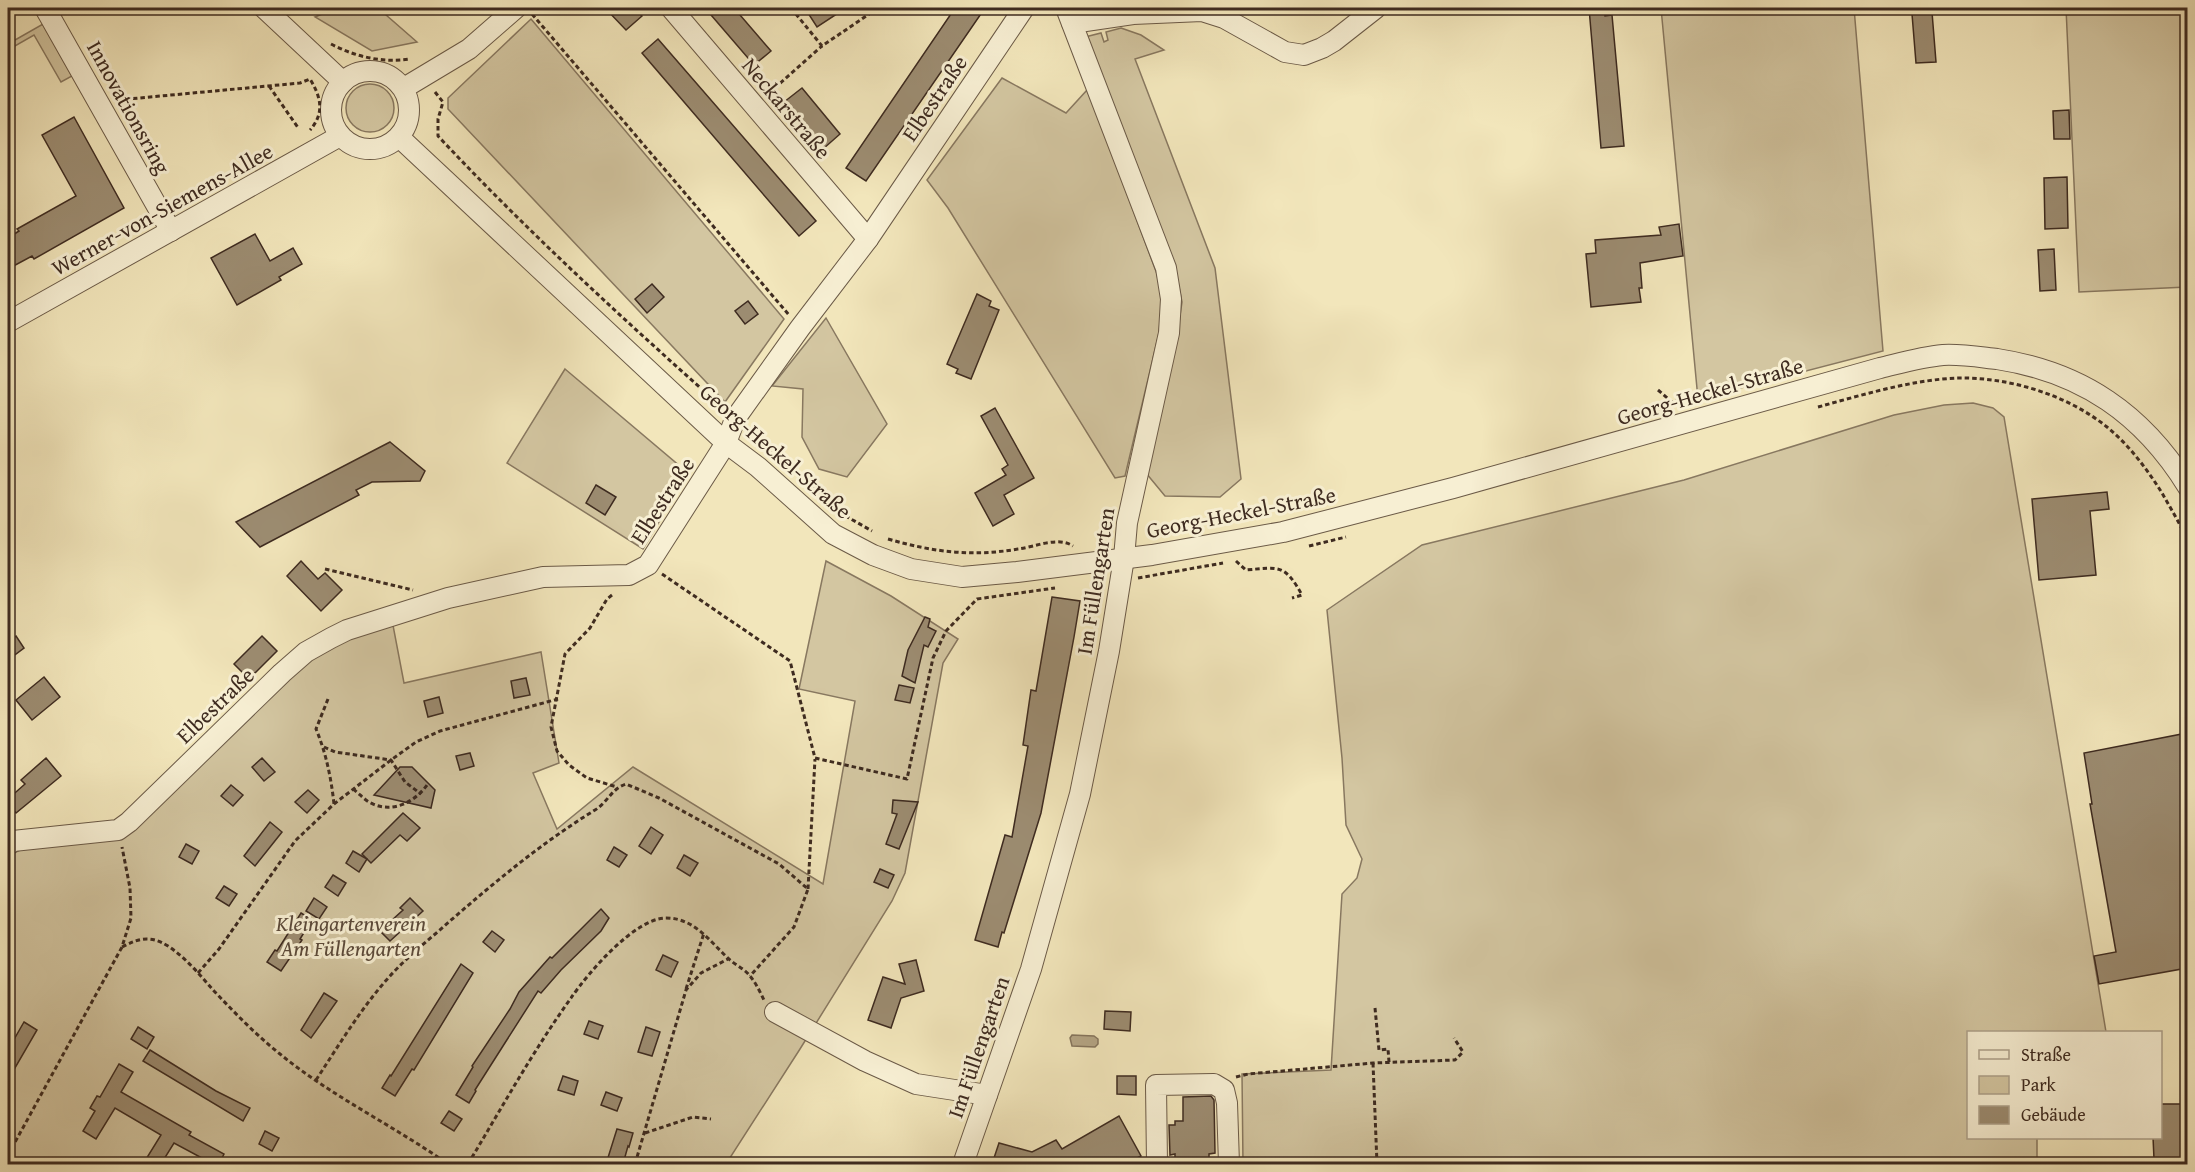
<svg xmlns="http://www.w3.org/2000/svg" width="2195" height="1172" viewBox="0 0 2195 1172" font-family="'Gentium Book Plus',serif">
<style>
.green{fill:#d3c6a1;stroke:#887860;stroke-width:1.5}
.water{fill:#b5a686;stroke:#85755d;stroke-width:1.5}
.building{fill:#9c8c71;stroke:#3e2b20;stroke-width:1.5}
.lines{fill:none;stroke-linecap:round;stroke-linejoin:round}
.minor-casing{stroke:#6b5a47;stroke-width:22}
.path{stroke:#3e2b20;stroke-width:3;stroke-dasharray:4.5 3;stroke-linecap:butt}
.minor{stroke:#f7efd3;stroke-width:20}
.labels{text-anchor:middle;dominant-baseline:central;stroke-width:6;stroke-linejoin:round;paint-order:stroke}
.street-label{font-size:22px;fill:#3e2b20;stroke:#f7efd3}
.park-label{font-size:22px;font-style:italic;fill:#5c4a3a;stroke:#f7efd3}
</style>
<rect width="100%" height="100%" fill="#f2e6bb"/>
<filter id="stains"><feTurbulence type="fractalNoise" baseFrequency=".00333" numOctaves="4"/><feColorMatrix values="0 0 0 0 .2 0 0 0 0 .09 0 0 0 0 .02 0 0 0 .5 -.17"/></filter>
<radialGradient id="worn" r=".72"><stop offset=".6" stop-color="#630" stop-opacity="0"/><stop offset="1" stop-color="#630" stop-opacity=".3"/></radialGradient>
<g class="green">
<path d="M337,8H378L417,42L372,51L315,17Z"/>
<path d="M1661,8H1854L1883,351L1698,399Z"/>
<path d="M2066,8H2187V287L2079,292Z"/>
<path d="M531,19L784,319L725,402L448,109V98Z"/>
<path d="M43,24L72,76L61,82L34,35L8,50V44Z"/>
<path d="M1121,28L1141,35L1164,50L1135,59L1215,268L1241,479L1220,497L1165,496L1146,473L1177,336L1182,302L1175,267L1085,37L1101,33L1104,42L1108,40L1106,32Z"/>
<path d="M1002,78L1066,113L1088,89L1157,274L1162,300L1159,333L1125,476L1115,478L948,208L927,180Z"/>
<circle cx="370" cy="108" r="24"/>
<path d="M826,318L887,424L847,477L819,469L802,437L803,389L772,386Z"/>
<path d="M565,369L688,473L643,549L507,463Z"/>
<path d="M1973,403L1993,408L2004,417L2106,1032H1968V1138H2037V1164H1243L1242,1074L1331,1070L1342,894L1357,878L1362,859L1346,825L1342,758L1327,610L1422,545L1684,480L1894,415L1944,405Z"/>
<path d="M826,561L891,596L958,639L943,663L905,873L892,901L800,1049L726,1164H8V856L24,848L105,838L301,663L321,650L392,620L404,683L541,652L559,763L533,773L557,829L633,767L823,884L855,701L799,689Z"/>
</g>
<path class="water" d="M1072,1035L1094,1036L1098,1039V1044L1095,1047L1072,1046L1070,1038Z"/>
<g class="building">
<path d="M605,8H634L642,16L626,30Z"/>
<path d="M705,8H734L771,51L754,65Z"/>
<path d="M817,8H846L817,27L808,13Z"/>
<path d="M955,8H985L866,181L846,168Z"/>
<path d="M1589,8H1604L1605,16L1612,15L1624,146L1601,148Z"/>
<path d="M1932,12L1936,62L1916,63L1912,14Z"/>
<path d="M658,39L816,221L799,236L642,53Z"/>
<path d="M802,88L840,134L823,149L784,102Z"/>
<path d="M2069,110L2070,139H2054L2053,111Z"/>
<path d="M74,117L124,208L34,259L32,256L8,269V238L19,231L17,229L76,196L42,135Z"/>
<path d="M2067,177L2068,228L2045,229L2044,178Z"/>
<path d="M1679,224L1683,256L1640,263L1642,288H1639L1641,302L1591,307L1586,254L1596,253L1595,240L1661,235L1659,227Z"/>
<path d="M255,234L270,261L293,248L302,264L279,277L281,280L237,305L211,258Z"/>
<path d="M2054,249L2056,290L2040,291L2038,250Z"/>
<path d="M652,284L664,297L647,313L635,299Z"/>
<path d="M977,294L991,301L989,306L999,310L971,379L956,373L958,369L947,364Z"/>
<path d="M748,301L758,314L745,324L735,311Z"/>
<path d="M995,408L1034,478L1004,495L1014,514L993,526L975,493L1006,475L1002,469L1008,465L981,416Z"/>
<path d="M390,442L425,471L420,481L372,482L356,490L359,495L260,547L236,522Z"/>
<path d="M596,485L616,497L605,515L586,503Z"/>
<path d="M2107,492L2109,509L2090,511L2096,575L2039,580L2032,499Z"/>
<path d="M301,561L318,579L325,573L342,590L321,611L287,576Z"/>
<path d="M1052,597L1080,601L1074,637L1041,813L1004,933L1002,932L998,947L975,940L1005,835L1012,837L1028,746L1023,745L1031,690L1036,691Z"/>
<path d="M925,617L930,619L928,627L936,631L928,647L924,645L915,683L902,676L908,650Z"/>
<path d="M16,636L24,648L8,660V642Z"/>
<path d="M262,636L277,651L249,679L234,664Z"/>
<path d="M44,677L60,697L32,720L16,700Z"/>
<path d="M526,678L530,695L514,698L511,681Z"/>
<path d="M899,685L914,688L910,703L895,700Z"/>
<path d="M439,697L443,713L428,717L424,701Z"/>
<path d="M2187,733V869H2183L2187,893V968L2099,984L2094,956L2116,952L2090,804H2092L2084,753Z"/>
<path d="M470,753L474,766L460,770L456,756Z"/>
<path d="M46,758L61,776L16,813L8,804V799L25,784L21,780Z"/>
<path d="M262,758L275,772L264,781L252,767Z"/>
<path d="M400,767H412L435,790L431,808L374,795Z"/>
<path d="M231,785L243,795L233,806L221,796Z"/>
<path d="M308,790L319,800L307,813L295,802Z"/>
<path d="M893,800L918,802L899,849L886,844L897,814L892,813Z"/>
<path d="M403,813L420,828L407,841L400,835L371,863L362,854Z"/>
<path d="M270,822L282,832L255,866L244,856Z"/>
<path d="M651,827L663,835L651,854L639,846Z"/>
<path d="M186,844L199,851L192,864L179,857Z"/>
<path d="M614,847L627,855L619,867L607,860Z"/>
<path d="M353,851L367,859L359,872L346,863Z"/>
<path d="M684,855L698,863L690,876L677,868Z"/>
<path d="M880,869L894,875L888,888L874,882Z"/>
<path d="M333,875L346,883L338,896L325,887Z"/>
<path d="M224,886L237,894L229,906L216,898Z"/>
<path d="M314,898L327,907L319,919L306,911Z"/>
<path d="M410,898L423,911L390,941L380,931L403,910L400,908Z"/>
<path d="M601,909L609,918L601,931L561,970L541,993L538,991L475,1090L476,1091L469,1103L456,1095L473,1067L472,1066L510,1009L519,992L550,957L552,958Z"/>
<path d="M301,913L312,920L300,939L302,940L281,971L267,962L275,950L277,951Z"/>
<path d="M492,931L504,940L495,952L483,942Z"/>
<path d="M663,955L678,962L671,977L656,970Z"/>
<path d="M916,960L924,991L901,998L891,1028L868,1020L883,977L905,984L899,964Z"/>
<path d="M461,964L473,973L414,1070L412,1069L395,1096L382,1088L390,1075L391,1076Z"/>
<path d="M324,993L337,1001L311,1038L301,1030Z"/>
<path d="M1105,1011L1131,1012L1130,1031L1104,1029Z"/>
<path d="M589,1021L603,1026L598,1039L584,1034Z"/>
<path d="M24,1022L37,1030L8,1080V1050Z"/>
<path d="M138,1027L154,1037L147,1049L131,1039Z"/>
<path d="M646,1027L660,1032L652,1056L638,1052Z"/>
<path d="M150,1050L216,1091L250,1108L243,1121L143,1061Z"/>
<path d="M119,1064L133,1072L121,1092L191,1132L189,1135L224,1154L219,1164H213L174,1143L161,1164H143L161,1135L115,1108L96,1139L83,1131L95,1111L90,1108L97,1096L100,1097Z"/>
<path d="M563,1076L578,1081L574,1095L558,1090Z"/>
<path d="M1117,1076H1136V1095L1117,1094Z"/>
<path d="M606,1092L622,1098L617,1111L601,1105Z"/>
<path d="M1211,1096L1214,1100L1215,1153L1209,1154V1158L1175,1159V1154L1170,1155L1169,1125H1175V1121H1183V1097Z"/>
<path d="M2160,1104H2187V1158L2154,1159L2153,1137H2160Z"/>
<path d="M449,1111L462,1119L454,1131L441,1123Z"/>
<path d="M1119,1116L1141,1156L1126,1164H992L999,1143L1032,1152L1056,1140L1062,1149Z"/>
<path d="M617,1129L633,1133L629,1147L628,1146L623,1164H606Z"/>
<path d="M265,1131L279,1138L272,1151L259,1144Z"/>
</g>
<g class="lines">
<g class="minor-casing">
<g id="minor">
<path d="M45,8L171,231"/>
<path d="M264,8L343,82"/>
<path d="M671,8L868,239"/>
<path d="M1072,23L1133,14L1202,11L1224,18L1285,52L1304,55L1322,48L1334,41L1376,8"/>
<circle cx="370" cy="110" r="39"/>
<path d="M404,88L469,49L516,8"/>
<path d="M399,137L726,443L758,467L833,534L873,555L911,569L962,577L1017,572L1152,555L1283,532L1453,488L1880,368C1901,363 1921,357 1943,355C1961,354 1979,357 1997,359C2082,372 2143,414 2188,487"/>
<path d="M8,322L340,136"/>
<path d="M8,845L13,841L118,830L129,822L282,673L306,652L331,638L347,630L448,598L543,577L629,575L648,565L726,443L735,419L800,328L868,239L1024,8"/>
<path d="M775,1012L865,1061L916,1084L987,1095"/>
<path d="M963,1164L1031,969L1080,794L1109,651L1124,558L1127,523L1169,333L1171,299L1166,268L1066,8"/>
<path d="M1157,1164L1156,1085L1214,1084L1224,1090L1227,1103L1229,1164"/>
</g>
</g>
<g class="path">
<path d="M791,8L822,46L878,8"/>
<path d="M532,14L789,315"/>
<path d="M331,44C356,57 382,63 410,59"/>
<path d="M269,86L299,129"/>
<path d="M435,92L443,102L438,119V136C528,232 624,320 722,407"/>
<path d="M769,93L822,46"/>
<path d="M118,100L300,83L310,79C321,97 325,113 310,130"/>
<path d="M1658,390L1672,402L1735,387L1738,389"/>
<path d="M1818,407C1862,395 1911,380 1957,378C2008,377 2066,394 2107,427C2129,445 2147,469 2162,493C2171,509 2181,525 2188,542"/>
<path d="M750,431L844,515L872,531"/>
<path d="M888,539C933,552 972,557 1018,549C1035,547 1058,536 1073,546"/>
<path d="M1309,546L1346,537"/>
<path d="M1236,561L1246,570C1279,567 1285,564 1302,595L1292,598"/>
<path d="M325,569L413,590"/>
<path d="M662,574L790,661L815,758L907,779L933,658L946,631L977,599L1055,588"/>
<path d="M1138,578L1223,563"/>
<path d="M612,595L607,599L590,628L565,654L551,727L557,751L569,765L587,778L617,787"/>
<path d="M328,699L316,729C326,753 331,777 334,804"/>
<path d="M324,747L335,752L391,760L405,782L421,794"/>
<path d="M353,789C360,794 365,801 373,804C393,813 415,802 427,785"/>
<path d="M808,889L815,759"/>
<path d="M122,947C139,938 150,935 168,946C186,958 200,975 214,991C235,1013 256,1035 280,1054C331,1096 394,1126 448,1164"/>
<path d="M198,973L219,949L295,841L334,804L391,760L416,742L440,731L558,699"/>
<path d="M686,989L704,933"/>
<path d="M1375,1008L1379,1050L1388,1049L1389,1062"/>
<path d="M1373,1063L1377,1164"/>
<path d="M1236,1077L1248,1074L1373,1063L1455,1060L1463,1052L1454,1038"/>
<path d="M316,1080C339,1045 361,1008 390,976C408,956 430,939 450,921C496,881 543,842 595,810C608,802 611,789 626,784L659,798L779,864L808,889L794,927L750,976"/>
<path d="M645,1133L693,1117L711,1119"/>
<path d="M8,1155L122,947L131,918L130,888L122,847"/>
<path d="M468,1164C501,1109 533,1051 571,998C588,973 635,918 666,918C695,918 710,942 729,959C735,965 745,969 750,976C756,983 760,992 764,1000"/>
<path d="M635,1164L686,990L701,973L728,959"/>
</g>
<use href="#minor" class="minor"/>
</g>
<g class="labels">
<g class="street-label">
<text transform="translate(934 98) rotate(-56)">Elbestraße</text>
<text transform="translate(129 107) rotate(61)">Innovationsring</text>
<text transform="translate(787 108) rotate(50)">Neckarstraße</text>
<text transform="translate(162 209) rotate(-29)">Werner-von-Siemens-Allee</text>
<text transform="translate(1710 391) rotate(-16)">Georg-Heckel-Straße</text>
<text transform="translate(776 451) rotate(41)">Georg-Heckel-Straße</text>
<text transform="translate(662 500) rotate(-57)">Elbestraße</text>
<text transform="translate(1241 512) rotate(-11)">Georg-Heckel-Straße</text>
<text transform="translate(1095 581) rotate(-81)">Im Füllengarten</text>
<text transform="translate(215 705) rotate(-44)">Elbestraße</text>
<text transform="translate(978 1047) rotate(-71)">Im Füllengarten</text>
</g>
<g class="park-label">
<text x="351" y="923">Kleingartenverein<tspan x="351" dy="25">Am Füllengarten</tspan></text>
</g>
</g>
<rect width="2195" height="1172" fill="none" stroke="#f2e6bb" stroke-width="30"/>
<rect x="9" y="9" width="2177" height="1154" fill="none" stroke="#3e2b20" stroke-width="3"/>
<rect x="15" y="15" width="2165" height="1142" fill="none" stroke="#3e2b20" stroke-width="1.5"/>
<rect x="1967" y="1031" width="195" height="108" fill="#f7efd3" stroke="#ada18b" stroke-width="1.5"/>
<rect x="1979" y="1050" width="30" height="9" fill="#f7efd3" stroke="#ada18b" stroke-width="1.5"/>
<text x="2021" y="1061" font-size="18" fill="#3e2b20">Straße</text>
<rect x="1979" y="1076" width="30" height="18" fill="#d3c6a1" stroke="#ada18b" stroke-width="1.5"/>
<text x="2021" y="1091" font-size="18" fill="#3e2b20">Park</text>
<rect x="1979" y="1106" width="30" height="18" fill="#9c8c71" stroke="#ada18b" stroke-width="1.5"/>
<text x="2021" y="1121" font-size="18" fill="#3e2b20">Gebäude</text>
<rect width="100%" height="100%" filter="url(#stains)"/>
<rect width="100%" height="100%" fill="url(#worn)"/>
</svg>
